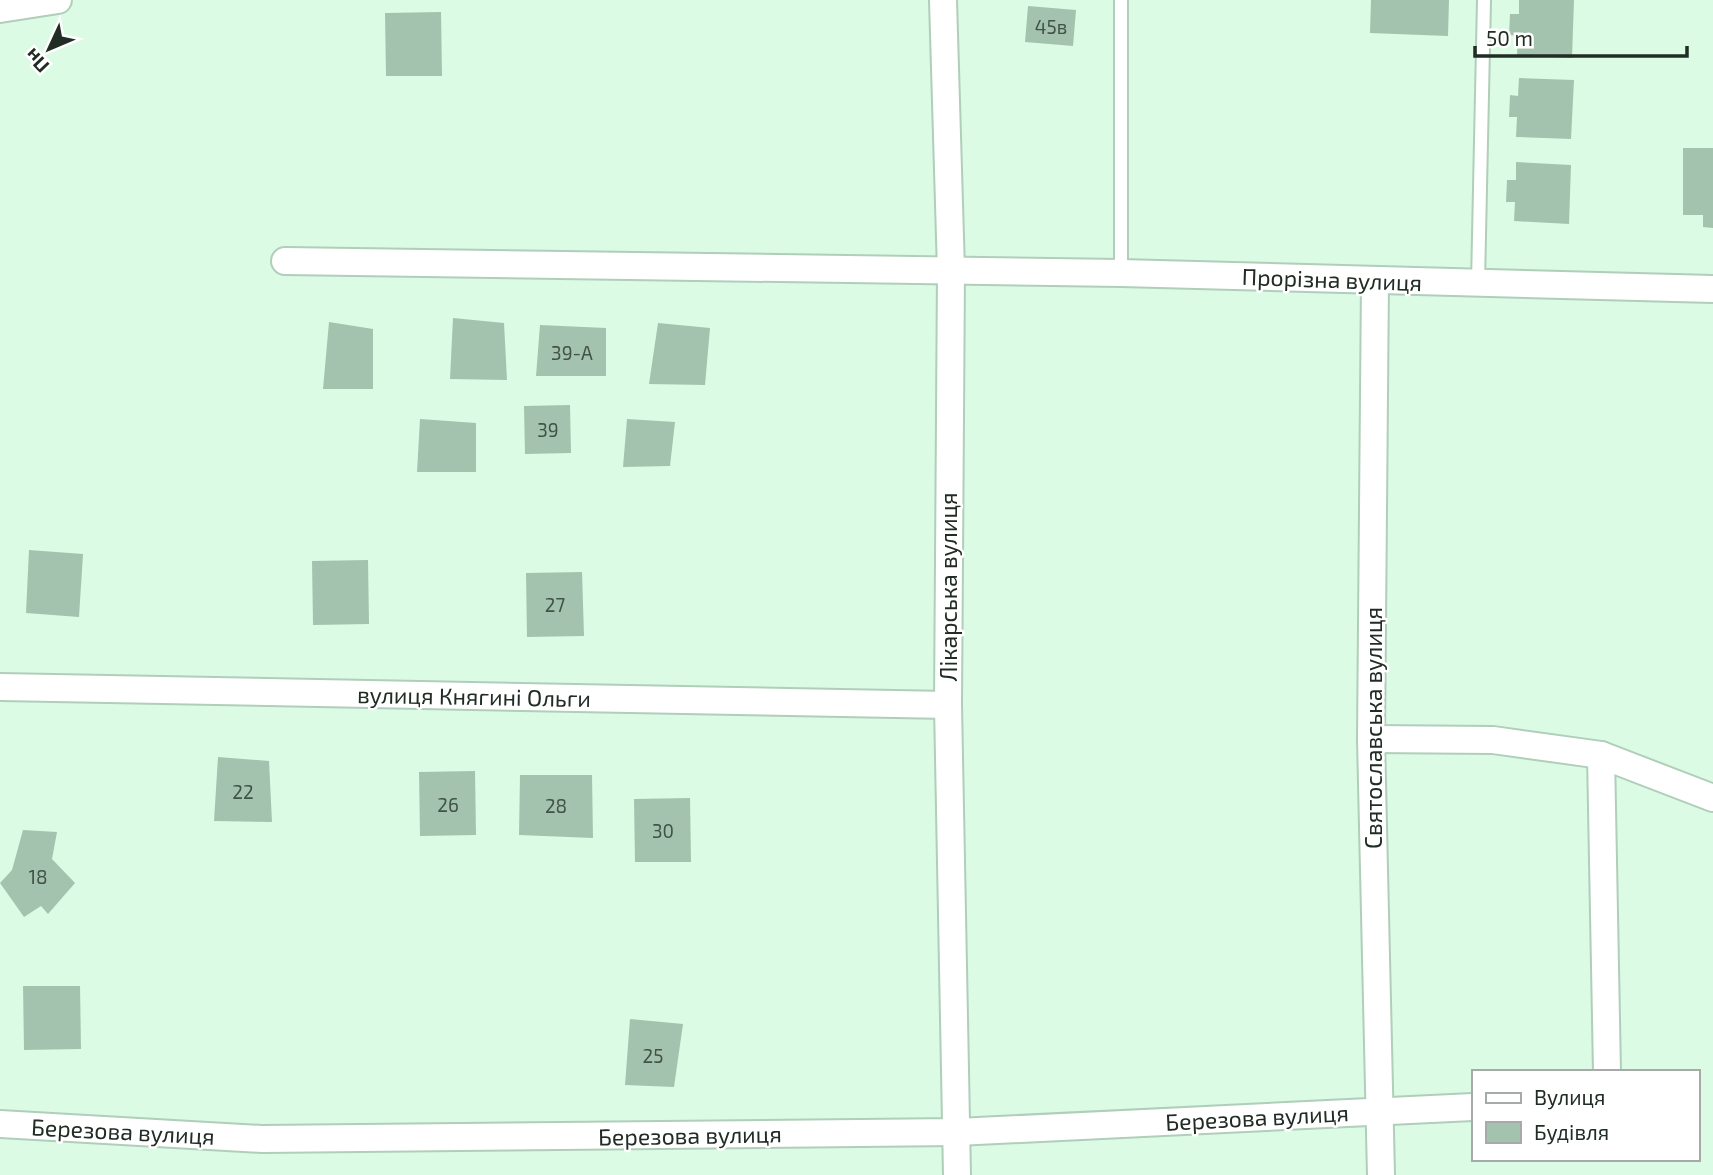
<svg xmlns="http://www.w3.org/2000/svg" width="1713" height="1175" viewBox="0 0 1713 1175" font-family="'Exo 2',sans-serif">
<style>
.building{fill:#a4c3ae}
.lines{fill:none;stroke-linecap:round;stroke-linejoin:round}
.service-casing{stroke:#b0ceb9;stroke-width:16}
.minor-casing{stroke:#b0ceb9;stroke-width:30}
.service{stroke:#fff;stroke-width:12}
.minor{stroke:#fff;stroke-width:26}
.labels{text-anchor:middle;dominant-baseline:central;stroke-width:5;stroke-linejoin:round;paint-order:stroke}
.number-label{font-size:19px;fill:#415246}
.street-label{font-size:23px;fill:#202c24;stroke:#fff}
</style>
<rect width="100%" height="100%" fill="#dbfbe5"/>
<g class="building">
<path d="M1371,0H1449L1448,36L1370,33Z"/>
<path d="M1519,0H1574L1572,58L1517,55L1518,36L1509,35L1510,14H1519Z"/>
<path d="M1028,6L1076,10L1073,46L1025,42Z"/>
<path d="M441,12L442,76H386L385,13Z"/>
<path d="M1519,78L1574,80L1571,139L1516,137L1517,117H1509L1510,95L1518,96Z"/>
<path d="M1683,148H1713V228L1703,227V215H1683Z"/>
<path d="M1516,162L1571,165L1569,224L1514,221L1515,202H1506L1507,180H1516Z"/>
<path d="M453,318L504,323L507,380L450,379Z"/>
<path d="M329,322L373,329V389H323Z"/>
<path d="M658,323L710,328L705,385L649,384Z"/>
<path d="M540,325L606,328V376H536Z"/>
<path d="M570,405L571,453L525,454L524,406Z"/>
<path d="M420,419L476,423V472H417Z"/>
<path d="M627,419L675,422L670,466L623,467Z"/>
<path d="M29,550L83,554L79,617L26,613Z"/>
<path d="M368,560L369,624L313,625L312,561Z"/>
<path d="M582,572L584,636L527,637L526,573Z"/>
<path d="M218,757L269,761L272,822L214,821Z"/>
<path d="M475,771L476,835L420,836L419,772Z"/>
<path d="M520,775H592L593,838L519,835Z"/>
<path d="M690,798L691,862H635L634,799Z"/>
<path d="M23,830L57,832L52,859L75,883L48,914L41,906L24,917L0,883L12,870Z"/>
<path d="M23,986H80L81,1049L24,1050Z"/>
<path d="M630,1019L683,1024L674,1087L625,1085Z"/>
</g>
<g class="lines">
<g class="service-casing">
<g id="service">
<path d="M1121,273V0"/>
<path d="M1478,283L1484,0"/>
</g>
</g>
<g class="minor-casing">
<g id="minor">
<path d="M943,0L951,271L948,705L957,1175"/>
<path d="M0,9L58,0"/>
<path d="M285,261L1121,273L1713,289"/>
<path d="M1375,280L1371,739L1381,1175"/>
<path d="M0,687L948,705"/>
<path d="M1371,739L1493,740L1601,755L1713,798"/>
<path d="M1601,755L1607,1072"/>
<path d="M0,1124L262,1139L957,1132L1473,1107"/>
</g>
</g>
<use href="#service" class="service"/>
<use href="#minor" class="minor"/>
</g>
<g class="labels">
<g class="number-label">
<text x="1051" y="26">45в</text>
<text x="572" y="352">39-А</text>
<text x="548" y="429">39</text>
<text x="555" y="604">27</text>
<text x="243" y="791">22</text>
<text x="448" y="804">26</text>
<text x="556" y="805">28</text>
<text x="663" y="830">30</text>
<text x="38" y="876">18</text>
<text x="653" y="1055">25</text>
</g>
<g class="street-label">
<text transform="translate(1332 279) rotate(2)">Прорізна вулиця</text>
<text transform="translate(948 587) rotate(-90)">Лікарська вулиця</text>
<text transform="translate(474 696) rotate(1)">вулиця Княгині Ольги</text>
<text transform="translate(1373 728) rotate(-90)">Святославська вулиця</text>
<text transform="translate(1257 1117) rotate(-3)">Березова вулиця</text>
<text transform="translate(123 1131) rotate(3)">Березова вулиця</text>
<text transform="translate(690 1135) rotate(-1)">Березова вулиця</text>
</g>
</g>
<rect x="1472" y="1070" width="228" height="91" fill="#ffffff" stroke="#a6aba7" stroke-width="2"/>
<rect x="1486" y="1093" width="35" height="10" fill="#ffffff" stroke="#a6aba7" stroke-width="2"/>
<text x="1534" y="1105" font-size="21" fill="#202c24">Вулиця</text>
<rect x="1486" y="1122" width="35" height="21" fill="#a4c3ae" stroke="#a6aba7" stroke-width="2"/>
<text x="1534" y="1140" font-size="21" fill="#202c24">Будівля</text>
<g transform="translate(49 49) rotate(226)" stroke="#ffffff" stroke-width="5" paint-order="stroke">
<path d="M0-5L12 26L0 18L-12 26Z" fill="#202c24"/>
<text y="-10" font-size="19" font-weight="bold" text-anchor="middle" fill="#202c24">Пн</text>
</g>
<path d="M1475 46v10h212v-10" fill="none" stroke="#202c24" stroke-width="3.5"/>
<text x="1486" y="46" font-size="21" fill="#202c24" stroke="#ffffff" stroke-width="5" paint-order="stroke">50 m</text>
</svg>
